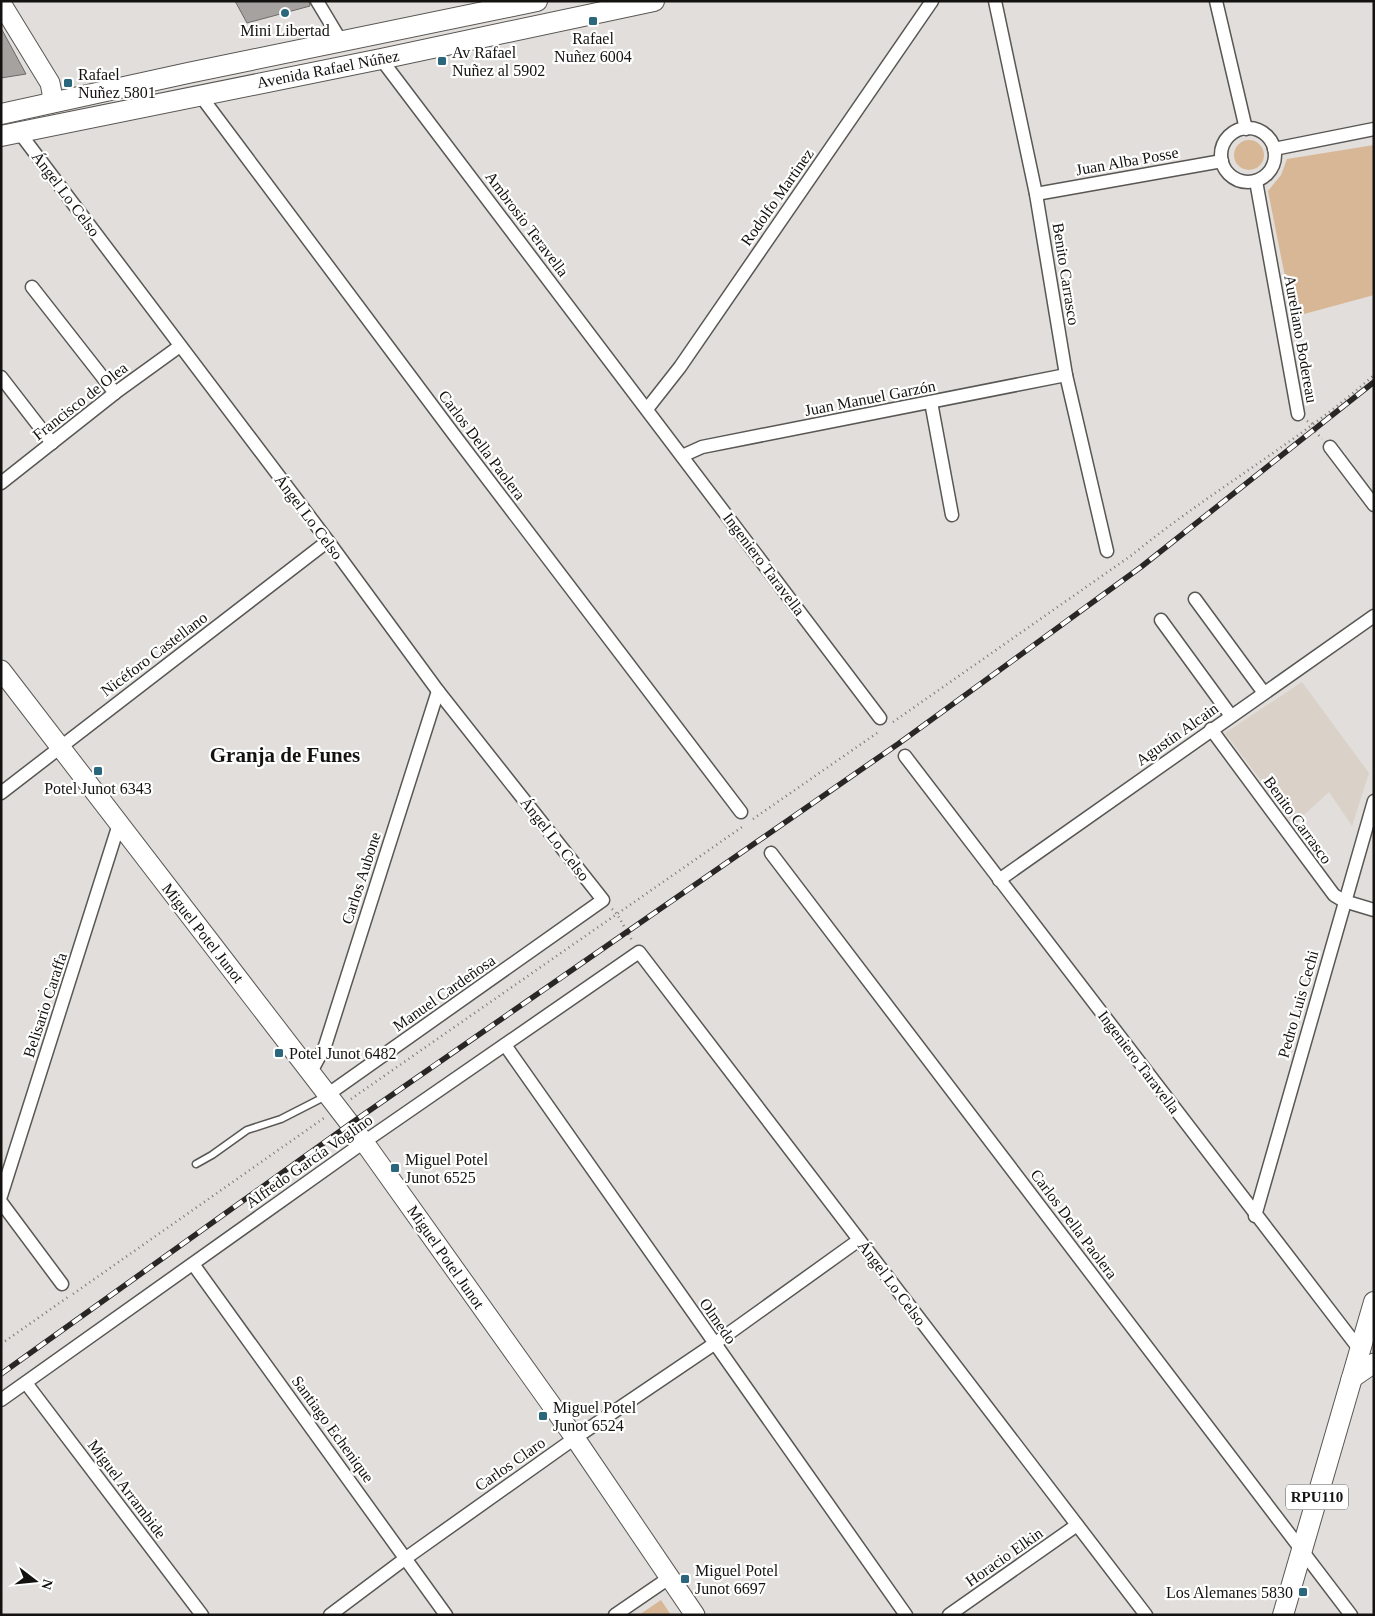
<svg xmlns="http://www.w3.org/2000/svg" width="1375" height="1616" viewBox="0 0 1375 1616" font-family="'Times New Roman',serif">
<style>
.built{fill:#dad1c8}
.green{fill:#d8b796}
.building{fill:#a5a29f;stroke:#6c6966}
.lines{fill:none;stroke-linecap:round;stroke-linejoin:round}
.lane-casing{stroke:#595754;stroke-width:9}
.street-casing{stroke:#595754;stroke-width:15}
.secondary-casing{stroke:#595754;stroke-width:21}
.primary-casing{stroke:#595754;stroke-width:22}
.path{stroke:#797775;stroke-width:2.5;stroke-dasharray:1 4;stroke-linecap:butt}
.lane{stroke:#fff;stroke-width:6}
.street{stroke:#fff;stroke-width:12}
.secondary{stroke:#fff;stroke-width:19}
.primary{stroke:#fff;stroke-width:20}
.rail-casing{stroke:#292725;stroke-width:5.5}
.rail{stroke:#fff;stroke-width:4;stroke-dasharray:11;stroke-linecap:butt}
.poi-dot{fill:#2a677d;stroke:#fff;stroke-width:2}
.labels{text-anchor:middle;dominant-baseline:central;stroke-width:4.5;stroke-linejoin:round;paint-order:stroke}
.shield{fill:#fff;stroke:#5a5958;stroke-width:1}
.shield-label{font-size:15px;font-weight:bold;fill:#131210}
.poi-label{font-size:16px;fill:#131210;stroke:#fff;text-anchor:start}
.street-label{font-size:16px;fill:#131210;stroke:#fff}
.district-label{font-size:21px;font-weight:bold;fill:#131210;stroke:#fff}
</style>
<rect width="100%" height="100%" fill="#e1dedb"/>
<path class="built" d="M1302,682L1369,773L1352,826L1329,792L1294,824L1225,733Z"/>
<g class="green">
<circle cx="1249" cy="155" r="15"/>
<path d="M1374,145V295L1293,317L1268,191L1281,175L1287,159Z"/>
<path d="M661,1600L671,1615H639Z"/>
</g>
<g class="building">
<path d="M235,1H309L310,6L247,23Z"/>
<path d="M1,28L26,74L1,78Z"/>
</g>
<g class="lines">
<g class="lane-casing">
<path id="lane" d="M196,1164L212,1155L247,1130L281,1119L326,1096"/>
</g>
<g class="street-casing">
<g id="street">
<path d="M317,1L341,41"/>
<path d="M995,1L1036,194L1066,375L1107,551"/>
<path d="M1216,1L1246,129"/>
<path d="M381,59L880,718"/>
<path d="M200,95L458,440L741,812"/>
<circle cx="1248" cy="155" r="27"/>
<path d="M19,132L328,541L438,691L603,900L327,1095"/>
<path d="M1274,149L1374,129"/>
<path d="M1256,181L1298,414"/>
<path d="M1036,194L1222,161"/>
<path d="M32,287L115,393"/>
<path d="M1,377L52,443"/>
<path d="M931,402L952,515"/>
<path d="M647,409L680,367L932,1"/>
<path d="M1330,447L1374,505"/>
<path d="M682,456L702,447L1066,375"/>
<path d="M1,483L115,393L180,346"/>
<path d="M1195,599L1264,693"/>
<path d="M1161,620L1231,716"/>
<path d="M1211,729L1334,895L1344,901L1374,910"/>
<path d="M905,756L1360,1350"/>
<path d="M1,793L328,541"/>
<path d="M771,853L1351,1615"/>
<path d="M999,880L1374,616"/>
<path d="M505,1045L906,1615"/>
<path d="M311,1072L325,1046L438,691"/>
<path d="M1,1196L119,824"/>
<path d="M1,1202L62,1284"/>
<path d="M1255,1216L1374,801"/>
<path d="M193,1264L446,1615"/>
<path d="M26,1383L202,1615"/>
<path d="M1,1400L364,1142L639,952L1146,1615"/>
<path d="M330,1615L406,1558L575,1438L714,1344L859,1240"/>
<path d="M615,1615L669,1578"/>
<path d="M949,1615L1077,1525"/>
</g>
</g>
<g class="secondary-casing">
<g id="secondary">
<path d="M1,3L50,83L52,93L51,103"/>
<path d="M1,670L364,1142L575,1438L695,1615"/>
<path d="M1351,1379L1374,1363"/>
</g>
</g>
<g class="primary-casing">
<g id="primary">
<path d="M1,114L188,73L537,1"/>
<path d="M1,136L381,59L654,1"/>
<path d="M1283,1615L1374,1302"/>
</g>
</g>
<g class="path">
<path d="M1307,421L1313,424V429L1322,439"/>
<path d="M893,722L1132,555C1210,491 1299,442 1374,375"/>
<path d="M753,819L880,731"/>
<path d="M612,909L617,914L633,942"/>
<path d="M351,1099L745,825"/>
<path d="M73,1294L324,1118"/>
<path d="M1,1344L68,1297"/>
</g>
<use href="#lane" class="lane"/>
<use href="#street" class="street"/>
<use href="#secondary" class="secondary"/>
<use href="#primary" class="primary"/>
<g class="rail-casing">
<path id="rail" d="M1,1374L350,1124L898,744L1141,567L1374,382"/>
</g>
<use href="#rail" class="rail"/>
</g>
<g class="poi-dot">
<circle cx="285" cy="13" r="5"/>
<rect x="588" y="16" width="10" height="10" rx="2.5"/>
<rect x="437" y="56" width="10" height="10" rx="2.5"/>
<rect x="63" y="78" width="10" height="10" rx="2.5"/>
<rect x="93" y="766" width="10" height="10" rx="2.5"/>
<rect x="274" y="1048" width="10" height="10" rx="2.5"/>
<rect x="390" y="1163" width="10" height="10" rx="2.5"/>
<rect x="538" y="1411" width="10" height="10" rx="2.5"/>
<rect x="680" y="1574" width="10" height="10" rx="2.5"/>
<rect x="1298" y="1587" width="10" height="10" rx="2.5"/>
</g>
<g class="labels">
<rect class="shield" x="1286" y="1484.5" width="62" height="25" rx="4"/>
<g class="shield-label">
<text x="1317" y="1497">RPU110</text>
</g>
<g class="poi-label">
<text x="285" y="30" text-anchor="middle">Mini Libertad</text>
<text x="593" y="38" text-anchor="middle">Rafael<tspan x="593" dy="18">Nuñez 6004</tspan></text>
<text x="452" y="52">Av Rafael<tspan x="452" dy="18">Nuñez al 5902</tspan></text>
<text x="78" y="74">Rafael<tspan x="78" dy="18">Nuñez 5801</tspan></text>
<text x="98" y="788" text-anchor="middle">Potel Junot 6343</text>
<text x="289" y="1053">Potel Junot 6482</text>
<text x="405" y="1159">Miguel Potel<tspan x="405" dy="18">Junot 6525</tspan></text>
<text x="553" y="1407">Miguel Potel<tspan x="553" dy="18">Junot 6524</tspan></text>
<text x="695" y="1570">Miguel Potel<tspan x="695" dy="18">Junot 6697</tspan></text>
<text x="1293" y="1592" text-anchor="end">Los Alemanes 5830</text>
</g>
<g class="street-label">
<text transform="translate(328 69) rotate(-11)">Avenida Rafael Núñez</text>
<text transform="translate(1127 161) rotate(-10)">Juan Alba Posse</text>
<text transform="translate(66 194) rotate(53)">Ángel Lo Celso</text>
<text transform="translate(777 197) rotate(-55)">Rodolfo Martinez</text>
<text transform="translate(527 224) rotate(53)">Ambrosio Teravella</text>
<text transform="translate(1066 274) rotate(81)">Benito Carrasco</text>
<text transform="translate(1301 339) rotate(80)">Aureliano Bodereau</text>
<text transform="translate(870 398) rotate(-11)">Juan Manuel Garzón</text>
<text transform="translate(80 401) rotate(-38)">Francisco de Olea</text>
<text transform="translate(482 445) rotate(53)">Carlos Della Paolera</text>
<text transform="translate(309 517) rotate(53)">Ángel Lo Celso</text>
<text transform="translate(764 564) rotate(53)">Ingeniero Taravella</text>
<text transform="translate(154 654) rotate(-37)">Nicéforo Castellano</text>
<text transform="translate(1177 734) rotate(-35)">Agustín Alcain</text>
<text transform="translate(1298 820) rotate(54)">Benito Carrasco</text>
<text transform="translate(555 839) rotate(52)">Ángel Lo Celso</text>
<text transform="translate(361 878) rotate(-72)">Carlos Aubone</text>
<text transform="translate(203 933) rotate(52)">Miguel Potel Junot</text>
<text transform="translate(444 993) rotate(-35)">Manuel Cardeñosa</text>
<text transform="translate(1298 1004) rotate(-74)">Pedro Luis Cechi</text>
<text transform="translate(45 1005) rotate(-72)">Belisario Caraffa</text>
<text transform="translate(1139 1062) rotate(53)">Ingeniero Taravella</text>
<text transform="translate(309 1161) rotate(-35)">Alfredo García Voglino</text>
<text transform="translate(1074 1224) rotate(53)">Carlos Della Paolera</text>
<text transform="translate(446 1257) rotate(55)">Miguel Potel Junot</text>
<text transform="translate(892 1283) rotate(53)">Ángel Lo Celso</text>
<text transform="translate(718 1321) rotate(55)">Olmedo</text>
<text transform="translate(333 1429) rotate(54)">Santiago Echenique</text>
<text transform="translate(510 1464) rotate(-35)">Carlos Claro</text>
<text transform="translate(127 1489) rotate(53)">Miguel Arrambide</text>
<text transform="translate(1004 1557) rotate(-35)">Horacio Elkin</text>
</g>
<g class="district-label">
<text x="285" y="755">Granja de Funes</text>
</g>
</g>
<rect width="1375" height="1616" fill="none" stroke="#131210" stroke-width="5"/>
<g transform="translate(35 1581) rotate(106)" stroke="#ffffff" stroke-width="4" paint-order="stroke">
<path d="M0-4L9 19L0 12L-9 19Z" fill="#131210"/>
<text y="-8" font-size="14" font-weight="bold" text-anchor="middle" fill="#131210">N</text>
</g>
</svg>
